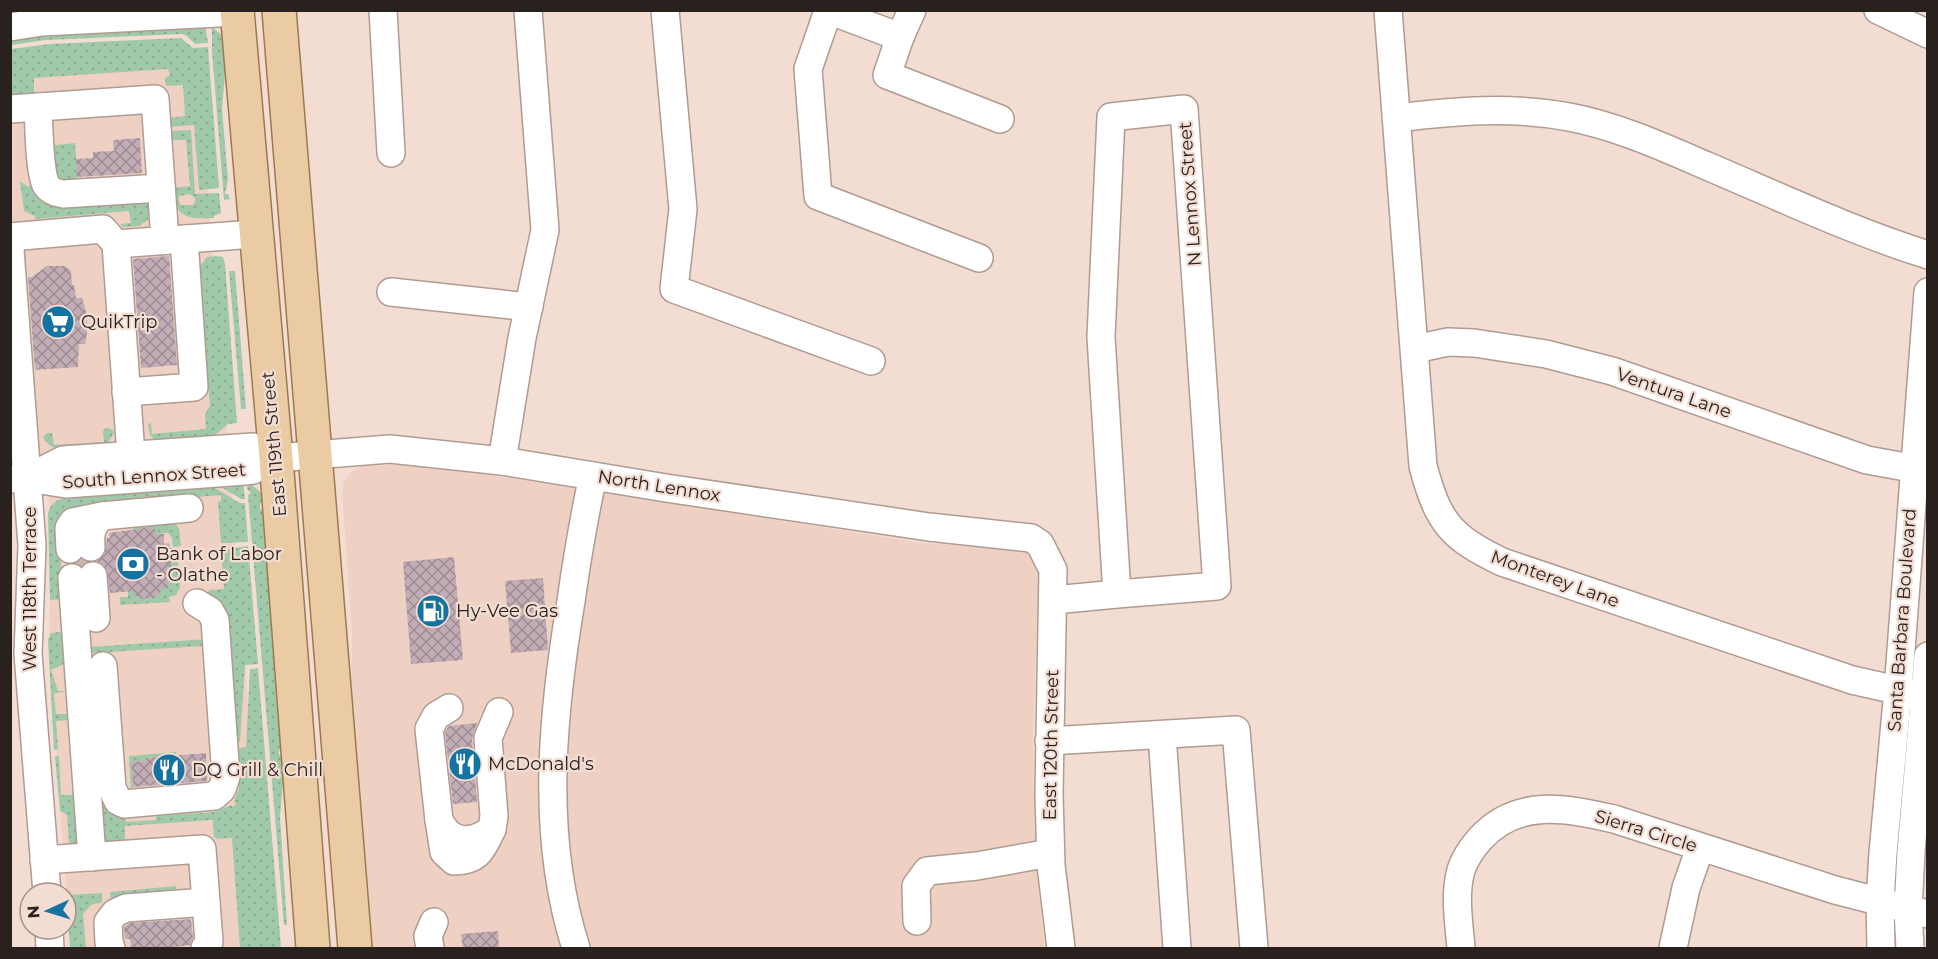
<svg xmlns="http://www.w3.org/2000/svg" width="1938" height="959" viewBox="0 0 1938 959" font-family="Montserrat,sans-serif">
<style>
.built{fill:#efd1c4}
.grass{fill:url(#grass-dots);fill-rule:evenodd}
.building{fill:url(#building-cross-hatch)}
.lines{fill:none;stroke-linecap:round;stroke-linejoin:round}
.minor-tunnel{stroke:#cbb7af;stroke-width:27;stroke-dasharray:27 14;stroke-linecap:butt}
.minor-casing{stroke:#b09b92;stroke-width:30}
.major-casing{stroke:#9d794e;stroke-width:36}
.minor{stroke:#fff;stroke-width:27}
.major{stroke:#eacba4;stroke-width:33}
.labels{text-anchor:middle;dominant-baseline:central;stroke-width:4.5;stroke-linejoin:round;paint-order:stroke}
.street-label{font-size:18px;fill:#29211e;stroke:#f3ddd3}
.poi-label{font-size:18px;fill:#29211e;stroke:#f3ddd3;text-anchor:start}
</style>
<defs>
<pattern id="grass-dots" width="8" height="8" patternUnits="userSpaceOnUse" patternTransform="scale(1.5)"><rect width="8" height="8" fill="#9fc9a8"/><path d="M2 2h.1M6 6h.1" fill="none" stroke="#89ac90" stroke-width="1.8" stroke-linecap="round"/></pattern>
<pattern id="building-cross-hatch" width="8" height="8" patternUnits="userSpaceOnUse" patternTransform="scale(1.5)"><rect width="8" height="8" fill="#c2adb7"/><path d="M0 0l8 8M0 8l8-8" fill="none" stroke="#9e8c94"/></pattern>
</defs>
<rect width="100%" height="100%" fill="#f3ddd3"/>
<g class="built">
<path d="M198,64L267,948H71L51,693L49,640L51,566L50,513L44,458L11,461V76Z"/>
<path d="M392,465L453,469L922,543L1015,550L1026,553L1035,562L1039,573L1033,736L1035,852L1045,948H367L350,741L352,632L342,493L344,481L352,471L364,466Z"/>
</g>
<g class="grass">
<path d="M205,24L208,43L195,44L187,36L182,34L46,40L11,45L10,35Z"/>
<path d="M212,27L224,37L227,50L222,109L228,180L225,194H228L230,199L224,200L212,52Z"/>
<path d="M181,38L193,48L208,47L219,188L199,190L194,125L169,127L168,118L185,116L183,85L166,86L165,78L170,75L168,69L34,78V94L11,97V49L50,44Z"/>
<path d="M191,130L195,194L219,193L221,213L214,216V218C186,219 175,218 173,188L190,186L186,140H170V131ZM190,194L195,198V202L193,205H181L178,200L180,196Z"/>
<path d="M75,143L78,184L56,183L47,146Z"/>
<path d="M35,146L38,180L150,197C150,208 153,220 141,224L140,226L123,227L120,224L131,223L129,211L35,219V216L24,211L20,181L28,187L37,177L27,169L36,158L26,150V147Z"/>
<path d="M216,256L223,257L225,264L237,423L228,424L214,436L156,441L150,435L148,424L151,423L152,434L206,429L205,414L210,406L198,266L201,265L207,257Z"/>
<path d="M229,271H235L246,409H241Z"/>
<path d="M106,428L112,429L114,433L107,444C88,446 53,459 43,437L47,433H52L54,445L104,442L103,431Z"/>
<path d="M243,482L245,499H241L215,483L224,484L225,488L230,487V483Z"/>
<path d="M248,483C256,487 264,493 263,503H260V509H263L283,749L279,750V755H283L285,759L280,817L287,925H284L248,495L251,493L247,489Z"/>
<path d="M215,488L240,503H245L248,542L221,543L218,502L221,501V495L73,508L62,515L58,525L64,599L50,600L48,513C50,505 56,500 64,498Z"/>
<path d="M173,522L179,528L181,546L173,547L172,538L168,533L151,534L155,529L134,531L133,527Z"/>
<path d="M248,546L258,664L245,665L240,742H236L207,593L210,590L224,589L221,550Z"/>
<path d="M171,562H178L180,588L176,595L169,597L170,602L120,605V597H128V591L139,590L135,596H140V599L156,598V594H160L156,592L165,563L170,566Z"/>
<path d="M59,632L65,634L68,662L51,670L58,691H70L54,693L56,714H69L70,720L56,721L58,749L54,750L48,640L51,633Z"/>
<path d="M207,639L206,644L203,646L94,653L91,652L90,647Z"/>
<path d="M258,668L281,948H240L232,838L218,839L214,837L213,820L125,826V843L105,842L99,758L111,810L109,812L113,815L115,813L125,817L126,822L156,820V816L214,812L231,805L233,807L236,803L234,801L239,789L237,749L246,747L250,669Z"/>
<path d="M176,752V755L146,758V761L131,762L133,789H131L129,756Z"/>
<path d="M55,756H59L61,795H76L79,843L71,847L69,843L67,815L60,811Z"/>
<path d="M176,886L177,897L111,902L110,892Z"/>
<path d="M102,893V902L91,905L83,914L86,948L70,947L66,895Z"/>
</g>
<g class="building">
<path d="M140,138L142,173L77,177L76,159L93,158V152L114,151L113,140Z"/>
<path d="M169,256L177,365L141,368L133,259Z"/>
<path d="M47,266H65L71,271L72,285H74L76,298H82L86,311L87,333L85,344H79L78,367L35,370L28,277H32Z"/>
<path d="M151,527V529H155L156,534H164V544L169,543L170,548H173L175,562H171V566L167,567L168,588L160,589V594H156V598L140,599V596H135V591L110,593L106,568L97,561L105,554L107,538H110L109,533Z"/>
<path d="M454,557L463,660L411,664L403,562Z"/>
<path d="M543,578L548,650L511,653L505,581Z"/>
<path d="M477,723L472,739L477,802L453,804L445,732L449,726Z"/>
<path d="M206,753L207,781L133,787L131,762L146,761V758Z"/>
<path d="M191,919L193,938L190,945L167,948H131L130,939H125L124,927L130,923Z"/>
<path d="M498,931L499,948H463L461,934Z"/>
</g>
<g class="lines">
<path class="minor-tunnel" d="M81,548L83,577"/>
<g class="minor-casing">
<g id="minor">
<path d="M383,10L391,153"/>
<path d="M665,10L683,209L674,289L871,361"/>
<path d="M828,10L900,37L912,10"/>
<path d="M1388,10L1423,466C1438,522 1450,537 1502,562L1852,680L1928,697"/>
<path d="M1878,10L1928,34"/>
<path d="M828,11L808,69L818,196L979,258"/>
<path d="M10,27L42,22L238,12"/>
<path d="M900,37L887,75L1000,119"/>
<path d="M38,107C39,125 39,170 46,185C50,191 56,193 63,194L161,188"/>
<path d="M10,109L155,99L165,240"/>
<path d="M1397,118C1454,111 1512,106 1569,117C1617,126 1663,147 1707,166C1780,197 1852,231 1928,255"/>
<path d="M10,237L103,229L116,244L131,455"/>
<path d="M116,244L255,234"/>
<path d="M10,250L32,545L28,654L47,893"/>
<path d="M391,292L529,307"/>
<path d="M1415,349L1448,342L1474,343L1546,354L1612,371L1867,460L1928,471"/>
<path d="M126,392L194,387L184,239"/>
<path d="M502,461L522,338L545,230L528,10"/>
<path d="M28,478L63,460L253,447L276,458"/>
<path d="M10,479L28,478L66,484L245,471L253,470L276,458L390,449L502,461L666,488L929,527L1031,538L1040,544L1053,570L1049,794L1051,865L1061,948"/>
<path d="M91,547C90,534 91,525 102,516L189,508"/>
<path d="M70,549L69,528L73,522L102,516"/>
<path d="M93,576L96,618"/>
<path d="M72,578L92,857"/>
<path d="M1054,600L1117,594L1101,337L1111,117L1184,109L1217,586L1117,594"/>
<path d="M103,666L112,788L118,801L124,804L214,796L222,789L226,777L215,620L210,611L197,603"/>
<path d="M449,708L436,716L429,729L439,820C450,845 473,844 492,829L494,816L488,738L499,712"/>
<path d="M1162,735L1177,948"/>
<path d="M1049,741L1236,730L1254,948"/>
<path d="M439,820L444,852L454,861C479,861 482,849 492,829"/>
<path d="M44,860L202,849L209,942L205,948"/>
<path d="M917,921L916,886L927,871L977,866L1050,853"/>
<path d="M49,929L50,948"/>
<path d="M111,948L109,942L108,922L115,913L126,908L206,902"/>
<path d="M430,948L428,936L434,922"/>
<path d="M576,948C540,836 552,715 571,601C577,559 584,517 593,476"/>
<path d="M1461,948C1459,923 1454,895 1461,870C1465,858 1472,848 1480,839C1517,798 1566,808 1614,819L1835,890L1928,914"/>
<path d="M1673,948L1686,888L1700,848"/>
<path d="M1881,948L1880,902L1883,853L1898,690L1928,292"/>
<path d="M1910,948L1908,910L1911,852L1928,656"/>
</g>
</g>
<g class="major-casing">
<g id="major">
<path d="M237,10L276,458L313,948"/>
<path d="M279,10L355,948"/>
</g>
</g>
<use href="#minor" class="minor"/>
<use href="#major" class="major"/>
</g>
<defs>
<g id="supermarket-disc" transform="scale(1.725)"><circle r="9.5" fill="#1573a1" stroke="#f3ddd3"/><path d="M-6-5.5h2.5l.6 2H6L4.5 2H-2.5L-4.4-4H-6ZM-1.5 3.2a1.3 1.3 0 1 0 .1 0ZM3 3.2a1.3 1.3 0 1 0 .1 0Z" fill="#fff"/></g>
<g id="bank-disc" transform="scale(1.725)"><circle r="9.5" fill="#1573a1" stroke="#f3ddd3"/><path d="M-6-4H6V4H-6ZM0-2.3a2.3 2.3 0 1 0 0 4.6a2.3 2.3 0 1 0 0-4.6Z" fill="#fff"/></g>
<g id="fuel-disc" transform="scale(1.725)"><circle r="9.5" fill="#1573a1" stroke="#f3ddd3"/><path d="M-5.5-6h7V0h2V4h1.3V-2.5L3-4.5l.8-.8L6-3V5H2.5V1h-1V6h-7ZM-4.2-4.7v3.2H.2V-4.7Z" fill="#fff"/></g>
<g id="restaurant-disc" transform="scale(1.725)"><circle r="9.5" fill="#1573a1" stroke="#f3ddd3"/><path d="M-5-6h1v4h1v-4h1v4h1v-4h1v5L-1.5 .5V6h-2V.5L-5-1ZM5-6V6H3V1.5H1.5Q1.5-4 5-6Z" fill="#fff"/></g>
</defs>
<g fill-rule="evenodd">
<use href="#supermarket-disc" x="58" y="322"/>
<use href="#bank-disc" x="133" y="564"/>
<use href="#fuel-disc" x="433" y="611"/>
<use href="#restaurant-disc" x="465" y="764"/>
<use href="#restaurant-disc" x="169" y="770"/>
</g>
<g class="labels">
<g class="street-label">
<text transform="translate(1190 194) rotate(-94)">N Lennox Street</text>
<text transform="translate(1674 393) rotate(19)">Ventura Lane</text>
<text transform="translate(274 444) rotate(-95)">East 119th Street</text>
<text transform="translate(154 476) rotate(-4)">South Lennox Street</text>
<text transform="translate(659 486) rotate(9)">North Lennox</text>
<text transform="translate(1555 579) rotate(20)">Monterey Lane</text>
<text transform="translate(30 589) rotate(-90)">West 118th Terrace</text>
<text transform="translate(1902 620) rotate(-86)">Santa Barbara Boulevard</text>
<text transform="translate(1051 745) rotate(-89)">East 120th Street</text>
<text transform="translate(1646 831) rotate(17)">Sierra Circle</text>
</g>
<g class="poi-label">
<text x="81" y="322">QuikTrip</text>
<text x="156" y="554">Bank of Labor<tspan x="156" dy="21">- Olathe</tspan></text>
<text x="456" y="611">Hy-Vee Gas</text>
<text x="488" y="764">McDonald's</text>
<text x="192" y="770">DQ Grill &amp; Chill</text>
</g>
</g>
<rect width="1938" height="959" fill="none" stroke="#29211e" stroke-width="24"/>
<g transform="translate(48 911) rotate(266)"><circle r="28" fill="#f3ddd3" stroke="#a2928b" stroke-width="1.5"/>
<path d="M0-4.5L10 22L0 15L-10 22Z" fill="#1573a1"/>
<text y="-9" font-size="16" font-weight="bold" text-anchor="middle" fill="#29211e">N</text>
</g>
</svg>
